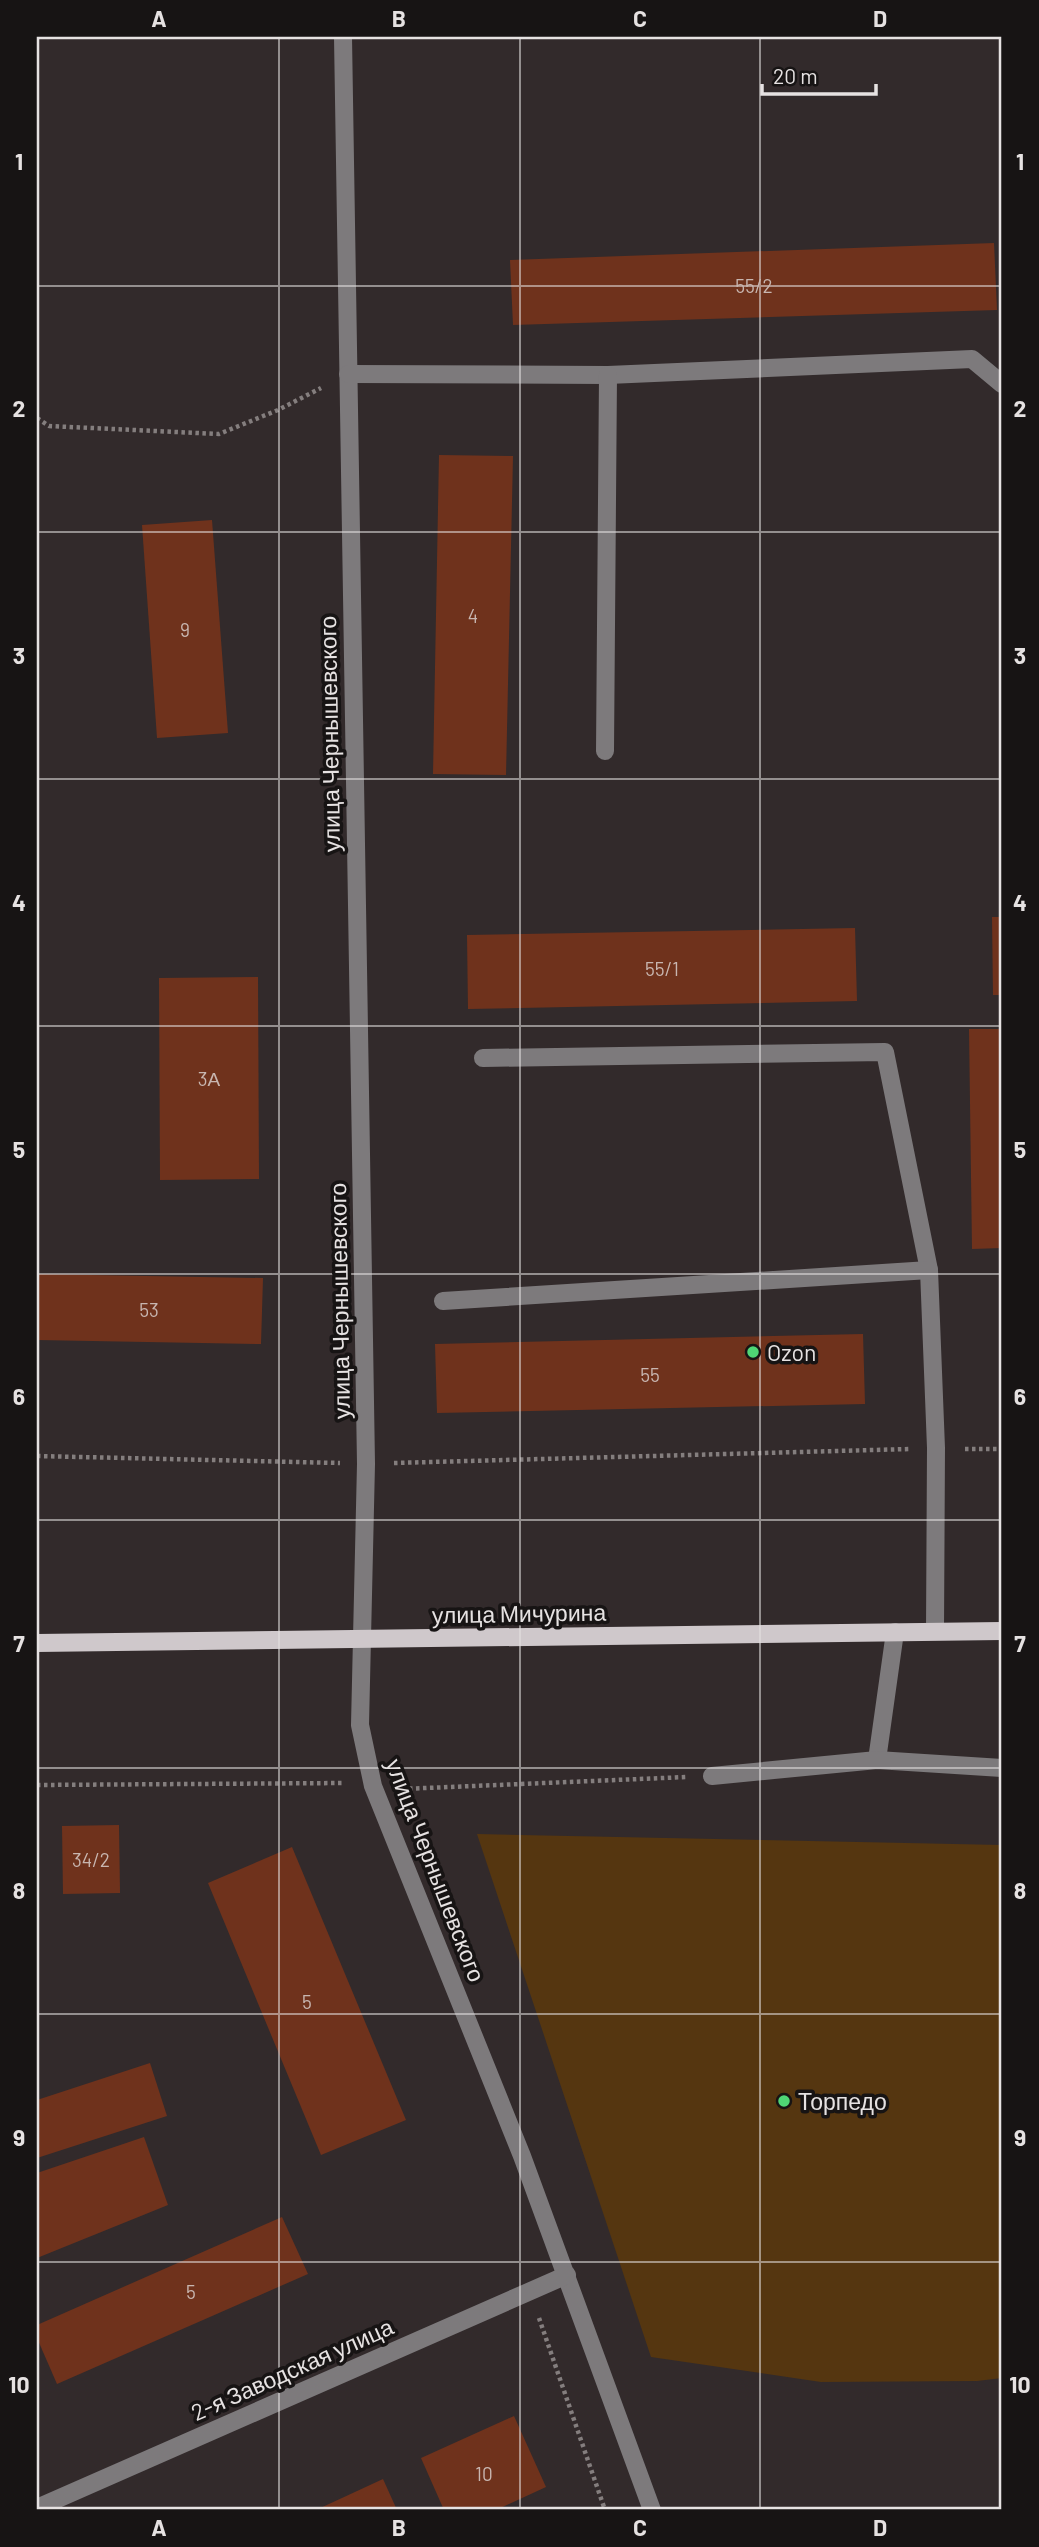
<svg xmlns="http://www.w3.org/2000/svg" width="1039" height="2547" viewBox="0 0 1039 2547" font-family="Barlow,sans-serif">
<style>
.green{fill:#553610}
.building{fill:#6f321c}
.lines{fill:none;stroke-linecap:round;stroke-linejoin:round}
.path{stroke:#847e7e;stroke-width:4.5;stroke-dasharray:3.5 3.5;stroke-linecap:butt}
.minor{stroke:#7d7a7c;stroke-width:18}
.major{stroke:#cfc8cb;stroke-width:18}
.grid{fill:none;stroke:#e6e2e2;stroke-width:2;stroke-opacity:0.55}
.poi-dot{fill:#4fd675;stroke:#171414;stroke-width:2.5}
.labels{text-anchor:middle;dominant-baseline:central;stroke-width:7;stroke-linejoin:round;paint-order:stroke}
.number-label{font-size:19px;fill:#c8b6b0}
.street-label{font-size:23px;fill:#e6e2e2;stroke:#171414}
.poi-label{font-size:23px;fill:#e6e2e2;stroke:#171414;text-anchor:start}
.neatline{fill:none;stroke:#e6e2e2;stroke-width:2.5}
.grid-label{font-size:23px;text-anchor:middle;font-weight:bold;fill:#e6e2e2}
</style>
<rect width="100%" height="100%" fill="#322a2b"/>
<path class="green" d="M477,1834L1002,1845V2378L977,2381L821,2382L651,2357Z"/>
<g class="building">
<path d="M994,243L997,310L513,325L510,260Z"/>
<path d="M439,455L513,456L506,775L433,774Z"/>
<path d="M212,520L228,733L157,738L142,525Z"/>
<path d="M992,917H1002V995H993Z"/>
<path d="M855,928L857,1001L468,1009L467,935Z"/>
<path d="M258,977L259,1179L160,1180L159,978Z"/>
<path d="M969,1029H1002V1248L972,1249Z"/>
<path d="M37,1274L263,1278L261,1344L37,1340Z"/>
<path d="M863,1334L865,1404L437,1413L435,1344Z"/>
<path d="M119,1825L120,1893L63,1894L62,1826Z"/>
<path d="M292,1847L406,2120L321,2155L208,1883Z"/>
<path d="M150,2063L167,2116L37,2158V2100Z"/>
<path d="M144,2137L168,2205L37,2258V2173Z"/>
<path d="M282,2217L308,2274L57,2384L37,2338V2325Z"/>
<path d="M514,2416L546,2487L496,2510H444L421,2458Z"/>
<path d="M383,2479L397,2510H316Z"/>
</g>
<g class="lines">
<g class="path">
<path d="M37,418L49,426L219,434L278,410L321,388"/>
<path d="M965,1449H1002"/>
<path d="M37,1456L340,1463"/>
<path d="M394,1463L910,1449"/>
<path d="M37,1785L344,1783"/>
<path d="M402,1789L687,1777"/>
<path d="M539,2318L605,2510"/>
</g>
<g class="minor">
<path d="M343,37L366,1464L360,1725L373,1786L522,2156L652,2510"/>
<path d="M348,374L608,375L972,359L1002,384"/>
<path d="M605,751L608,375"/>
<path d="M483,1058L885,1052L929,1270L936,1448L935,1631"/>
<path d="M443,1301L929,1270"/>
<path d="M877,1760L895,1632"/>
<path d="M712,1776L877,1760L1002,1768"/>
<path d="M37,2508L567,2275"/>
</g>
<path class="major" d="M37,1643L1002,1631"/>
</g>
<path class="grid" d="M279,37V2510M520,37V2510M760,37V2510M37,286H1002M37,532H1002M37,779H1002M37,1026H1002M37,1274H1002M37,1520H1002M37,1768H1002M37,2014H1002M37,2262H1002"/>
<g class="poi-dot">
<circle cx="753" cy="1352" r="7"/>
<circle cx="784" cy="2101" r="7"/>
</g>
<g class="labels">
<g class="number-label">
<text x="754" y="285">55/2</text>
<text x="473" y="615">4</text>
<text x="185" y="629">9</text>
<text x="662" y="968">55/1</text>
<text x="209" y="1078">3А</text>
<text x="149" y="1309">53</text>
<text x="650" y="1374">55</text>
<text x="91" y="1859">34/2</text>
<text x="307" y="2001">5</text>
<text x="191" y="2291">5</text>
<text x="484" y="2473">10</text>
</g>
<g class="street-label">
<text transform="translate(329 734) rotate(-91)">улица Чернышевского</text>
<text transform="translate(339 1301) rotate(-91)">улица Чернышевского</text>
<text transform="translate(519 1613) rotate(-1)">улица Мичурина</text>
<text transform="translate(436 1870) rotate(69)">улица Чернышевского</text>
<text transform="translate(292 2369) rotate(-24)">2-я Заводская улица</text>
</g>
<g class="poi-label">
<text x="767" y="1352">Ozon</text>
<text x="798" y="2101">Торпедо</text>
</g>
</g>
<rect width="1039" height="2547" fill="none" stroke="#171414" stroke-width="77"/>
<path d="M762 84v10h114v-10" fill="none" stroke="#e6e2e2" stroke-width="3.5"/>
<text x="773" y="84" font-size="21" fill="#e6e2e2" stroke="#171414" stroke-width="5" paint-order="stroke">20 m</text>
<rect x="38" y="38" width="962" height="2470" class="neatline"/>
<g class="grid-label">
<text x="159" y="27">A</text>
<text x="399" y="27">B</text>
<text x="640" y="27">C</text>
<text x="880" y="27">D</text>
<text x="19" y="170">1</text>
<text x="1020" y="170">1</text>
<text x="19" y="417">2</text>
<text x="1020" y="417">2</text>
<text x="19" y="664">3</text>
<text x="1020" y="664">3</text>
<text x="19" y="911">4</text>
<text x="1020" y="911">4</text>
<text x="19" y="1158">5</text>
<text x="1020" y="1158">5</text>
<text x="19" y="1405">6</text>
<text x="1020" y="1405">6</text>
<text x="19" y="1652">7</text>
<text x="1020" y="1652">7</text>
<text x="19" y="1899">8</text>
<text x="1020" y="1899">8</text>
<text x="19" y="2146">9</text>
<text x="1020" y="2146">9</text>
<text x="19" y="2393">10</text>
<text x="1020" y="2393">10</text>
<text x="159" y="2536">A</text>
<text x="399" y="2536">B</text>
<text x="640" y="2536">C</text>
<text x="880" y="2536">D</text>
</g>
</svg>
